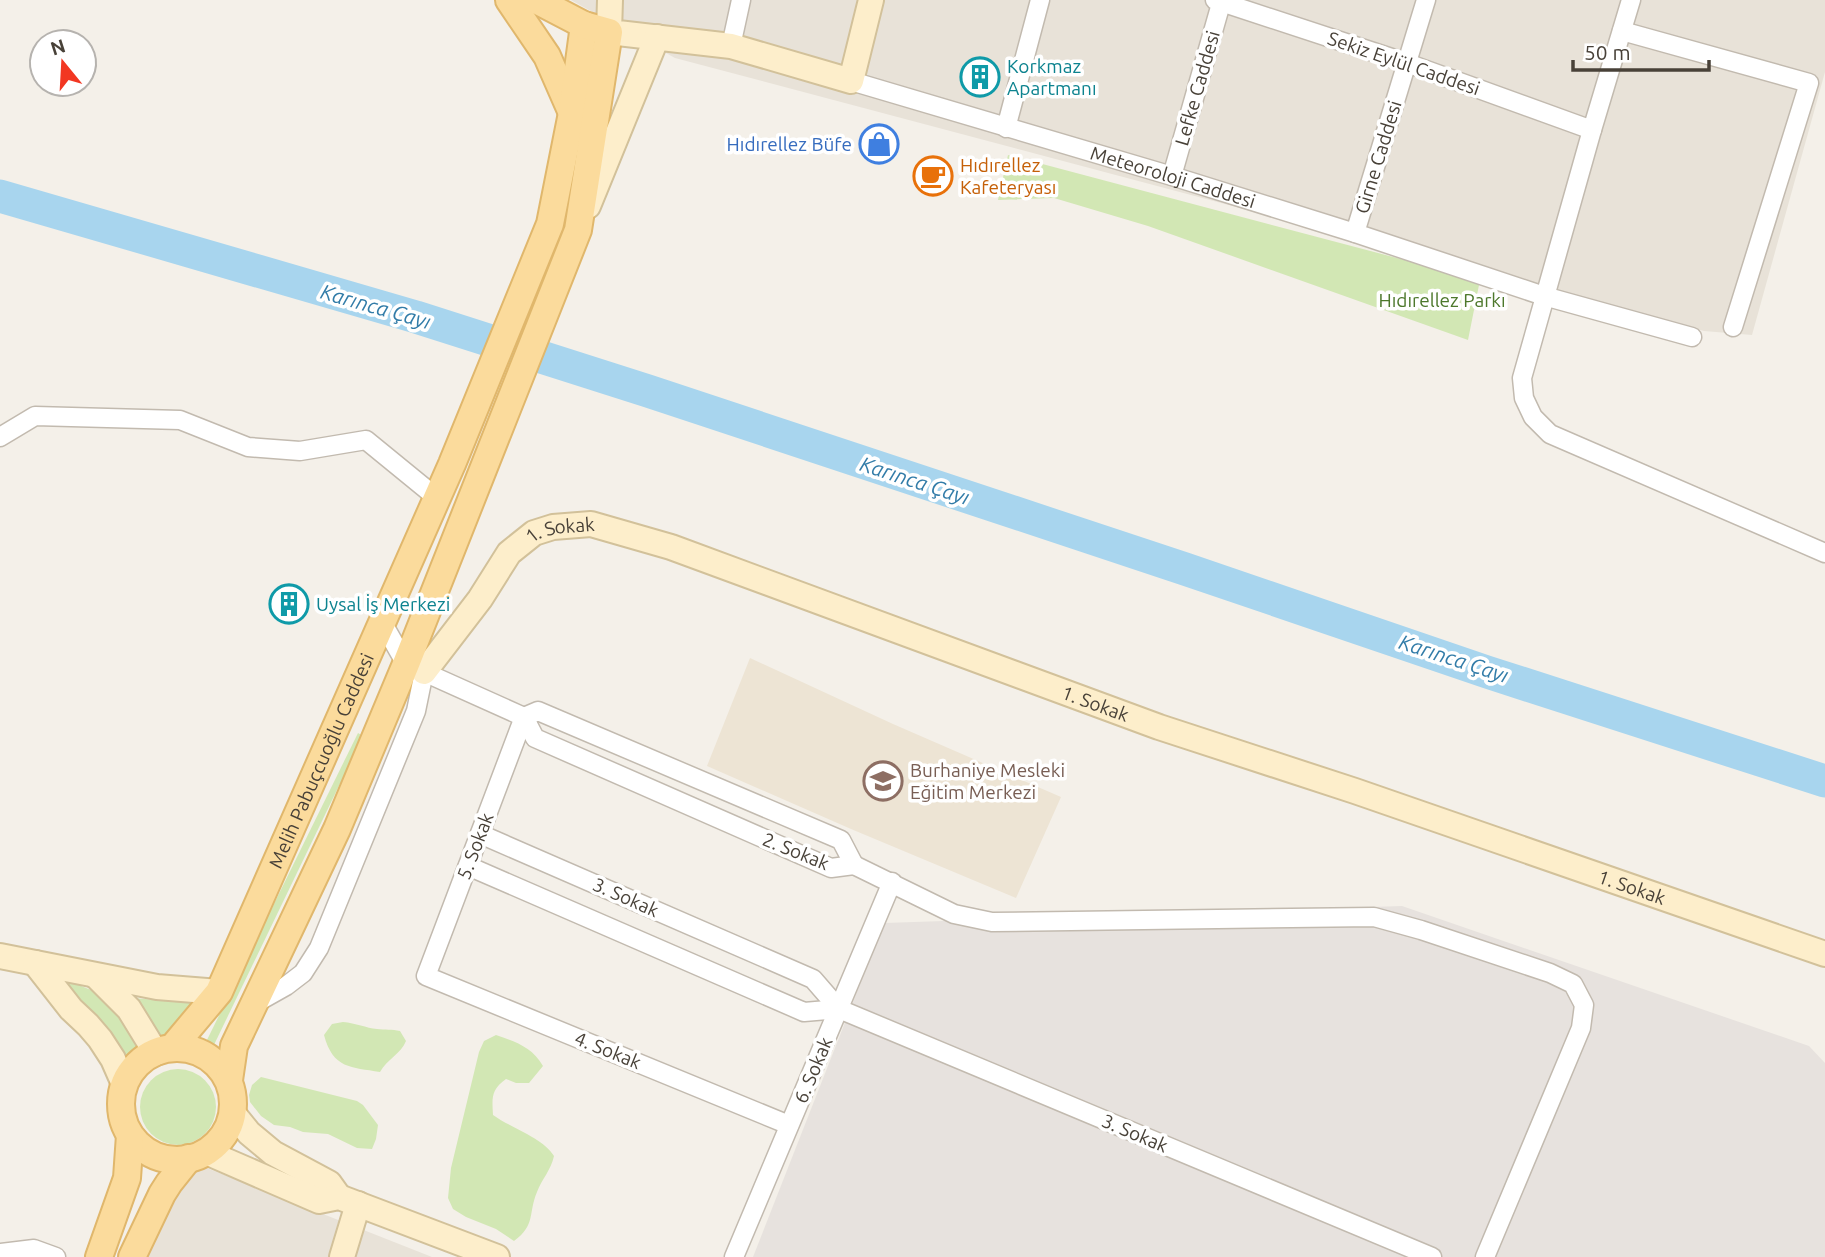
<svg xmlns="http://www.w3.org/2000/svg" width="1825" height="1257" viewBox="0 0 1825 1257" font-family="Ubuntu,sans-serif">
<style>
.residential{fill:#e8e2d8}
.industrial{fill:#e7e2de}
.education{fill:#ede4d4}
.green{fill:#d2e7b4}
.lines{fill:none;stroke-linecap:round;stroke-linejoin:round}
.river{stroke:#a8d5ee;stroke-width:33}
.street-casing{stroke:#c2baaf;stroke-width:21}
.secondary-casing{stroke:#d2c19a;stroke-width:28}
.primary-casing{stroke:#e0b76c;stroke-width:30}
.street{stroke:#fff;stroke-width:18}
.secondary{stroke:#fdeecb;stroke-width:24}
.primary{stroke:#fbdb9c;stroke-width:26}
.labels{text-anchor:middle;dominant-baseline:central;stroke-width:7;stroke-linejoin:round;paint-order:stroke}
.street-label{font-size:19px;fill:#484138;stroke:#fff}
.culture-label{font-size:19px;fill:#0d838f;stroke:#fff;text-anchor:start}
.shop-label{font-size:19px;fill:#366cbe;stroke:#fff;text-anchor:end}
.food-label{font-size:19px;fill:#c56008;stroke:#fff;text-anchor:start}
.park-label{font-size:19px;fill:#4d782c;stroke:#fff}
.education-label{font-size:19px;fill:#785e54;stroke:#fff;text-anchor:start}
.water-label{font-size:21px;font-style:italic;fill:#327ca8;stroke:#fff}
</style>
<rect width="100%" height="100%" fill="#f4f0e9"/>
<g class="residential">
<path d="M571,0H1825V72L1752,335L1704,331L675,58Z"/>
<path d="M189,1161L432,1257H145Z"/>
</g>
<path class="industrial" d="M1402,906L1809,1046L1825,1063V1257H753L884,923Z"/>
<path class="education" d="M750,658L893,724L1061,797L1016,898L851,829L707,766Z"/>
<g class="green">
<path d="M1008,155L1480,280L1468,340L1148,226L1054,198L998,200Z"/>
<path d="M358,733L363,736L212,1049L205,1044Z"/>
<path d="M49,973L96,992L113,1010L145,1053L126,1067Z"/>
<path d="M132,998L197,1003L163,1040Z"/>
<path d="M343,1022C356,1023 366,1028 377,1029C385,1030 392,1029 400,1031L406,1041C401,1054 387,1059 380,1072C351,1067 333,1069 324,1035L332,1024Z"/>
<path d="M496,1035C516,1042 532,1047 543,1066L529,1083H516L506,1079C491,1090 492,1097 493,1115C511,1128 543,1138 554,1156C551,1170 542,1179 537,1192C528,1213 536,1225 514,1241L496,1229L466,1217L453,1209L448,1198L451,1168L479,1052L484,1041Z"/>
<circle cx="178" cy="1107" r="38"/>
<path d="M261,1077L357,1101L363,1105L378,1125L376,1139L372,1149L357,1148L328,1134L303,1132L290,1127L274,1125L261,1116L250,1102L249,1095L252,1085Z"/>
</g>
<g class="lines">
<path class="river" d="M0,196L416,317L648,391L1185,569L1487,672L1825,781"/>
<g class="street-casing">
<g id="street">
<path d="M1215,0L1407,63L1592,130"/>
<path d="M1631,0L1592,130L1522,378L1524,398L1533,417L1550,434L1825,553"/>
<path d="M1622,31L1809,83L1733,327"/>
<path d="M731,46L741,0"/>
<path id="s1" d="M851,81L1172,176L1355,233L1544,296L1692,337"/>
<path d="M1006,128L1040,0"/>
<path d="M1172,176L1222,0"/>
<path d="M1355,233L1426,0"/>
<path d="M0,437L35,416L180,420L248,447L300,451L366,440L437,498"/>
<path d="M382,622L406,664L524,717L535,738L831,868L854,865"/>
<path d="M524,717L426,976L789,1125"/>
<path d="M524,717L538,711L841,840L854,865"/>
<path d="M480,834L813,979L839,1009"/>
<path d="M854,865L954,914L992,922L1374,917L1421,930L1550,973L1573,984L1584,1005L1581,1028L1485,1257"/>
<path d="M468,866L804,1012L839,1009L1432,1257"/>
<path d="M254,1004L286,986L303,973L319,948L416,711L424,672"/>
<path d="M0,1253L34,1249L56,1257"/>
<path d="M734,1257L892,882"/>
</g>
</g>
<g class="secondary-casing">
<g id="secondary">
<path d="M610,0L609,32L731,46L851,81L871,0"/>
<path d="M588,206L657,37"/>
<path id="s2" d="M424,672L480,599L509,553L534,533L553,527L591,524L671,547L1159,727L1355,791L1825,954"/>
<path d="M0,956L157,987L219,992"/>
<path d="M35,963L71,1009L88,1025L100,1039L113,1059L124,1084"/>
<path d="M96,976L129,1009L156,1053"/>
<path d="M232,1112L249,1133L273,1153L329,1183L339,1197"/>
<path d="M206,1152L319,1201L339,1197L497,1257"/>
<path d="M342,1257L358,1204"/>
</g>
</g>
<g class="primary-casing">
<g id="primary">
<path d="M509,0L547,56L572,113"/>
<path id="s3" d="M172,1048L219,992L452,464L550,224L572,113L584,25"/>
<circle cx="177" cy="1104" r="56"/>
<path d="M229,1080L234,1046L337,829L406,664L578,230L609,32L584,25L536,0"/>
<path d="M99,1257L127,1178L130,1135"/>
<path d="M132,1257L162,1194L169,1183L189,1158"/>
</g>
</g>
<use href="#street" class="street"/>
<use href="#secondary" class="secondary"/>
<use href="#primary" class="primary"/>
</g>
<defs>
<g id="building-ring" transform="scale(2.0125)"><circle r="9.5" fill="#fff" stroke="#0f9aa8" stroke-width="1.5"/><path d="M-4-6H4V6H1V3H-1V6H-4ZM-2.5-4.3h1.7v1.8h-1.7ZM.8-4.3h1.7v1.8H.8ZM-2.5-1h1.7V.8h-1.7ZM.8-1h1.7V.8H.8Z" fill="#0f9aa8"/></g>
<g id="shop-ring" transform="scale(2.0125)"><circle r="9.5" fill="#fff" stroke="#3f7fe0" stroke-width="1.5"/><path d="M-5-2.5h2.3a2.7 3.5 0 0 1 5.4 0H5L5.5 6h-11ZM-1.5-2.5h3a1.5 2.3 0 0 0-3 0Z" fill="#3f7fe0"/></g>
<g id="cafe-ring" transform="scale(2.0125)"><circle r="9.5" fill="#fff" stroke="#e8710a" stroke-width="1.5"/><path d="M-5.5-4.5H6V0H3Q3 3.5 0 3.5H-2.5Q-5.5 3.5-5.5 0ZM3-3.2v2h1.7v-2ZM-6 4.5H4V6H-6Z" fill="#e8710a"/></g>
<g id="school-ring" transform="scale(2.0125)"><circle r="9.5" fill="#fff" stroke="#8d6e63" stroke-width="1.5"/><path d="M0-5L7-2L0 1L-7-2ZM-4 1L0 2.5L4 1V4Q0 6-4 4Z" fill="#8d6e63"/></g>
</defs>
<g fill-rule="evenodd">
<use href="#building-ring" x="980" y="77"/>
<use href="#shop-ring" x="879" y="144"/>
<use href="#cafe-ring" x="933" y="176"/>
<use href="#building-ring" x="289" y="604"/>
<use href="#school-ring" x="883" y="781"/>
</g>
<g class="labels">
<g class="street-label">
<text transform="translate(1404 63) rotate(19)">Sekiz Eylül Caddesi</text>
<text transform="translate(1197 88) rotate(-74)">Lefke Caddesi</text>
<text transform="translate(1378 157) rotate(-73)">Girne Caddesi</text>
<text stroke="none"><textPath href="#s1" startOffset="336">Meteoroloji Caddesi</textPath></text>
<text stroke="none"><textPath href="#s2" startOffset="205">1. Sokak</textPath></text>
<text stroke="none"><textPath href="#s2" startOffset="772">1. Sokak</textPath></text>
<text stroke="none"><textPath href="#s3" startOffset="326">Melih Pabuçcuoğlu Caddesi</textPath></text>
<text transform="translate(475 846) rotate(-69)">5. Sokak</text>
<text transform="translate(796 851) rotate(22)">2. Sokak</text>
<text stroke="none"><textPath href="#s2" startOffset="1339">1. Sokak</textPath></text>
<text transform="translate(626 897) rotate(24)">3. Sokak</text>
<text transform="translate(608 1050) rotate(22)">4. Sokak</text>
<text transform="translate(813 1070) rotate(-67)">6. Sokak</text>
<text transform="translate(1135 1133) rotate(23)">3. Sokak</text>
</g>
<g class="culture-label">
<text x="1007" y="66">Korkmaz<tspan x="1007" dy="22">Apartmanı</tspan></text>
<text x="316" y="604">Uysal İş Merkezi</text>
</g>
<g class="shop-label">
<text x="852" y="144">Hıdırellez Büfe</text>
</g>
<g class="food-label">
<text x="960" y="165">Hıdırellez<tspan x="960" dy="22">Kafeteryası</tspan></text>
</g>
<g class="park-label">
<text x="1442" y="300">Hıdırellez Parkı</text>
</g>
<g class="education-label">
<text x="910" y="770">Burhaniye Mesleki<tspan x="910" dy="22">Eğitim Merkezi</tspan></text>
</g>
<g class="water-label">
<text transform="translate(376 306) rotate(16)">Karınca Çayı</text>
<text transform="translate(915 480) rotate(18)">Karınca Çayı</text>
<text transform="translate(1454 658) rotate(18)">Karınca Çayı</text>
</g>
</g>
<g transform="translate(63 63) rotate(342)"><circle r="33" fill="#ffffff" stroke="#b6b3af" stroke-width="2"/>
<path d="M0-5L12 26L0 18L-12 26Z" fill="#f23722"/>
<text y="-10" font-size="19" font-weight="bold" text-anchor="middle" fill="#484138">N</text>
</g>
<path d="M1573 60v10h136v-10" fill="none" stroke="#484138" stroke-width="3.5"/>
<text x="1584" y="60" font-size="21" fill="#484138" stroke="#ffffff" stroke-width="5" paint-order="stroke">50 m</text>
</svg>
